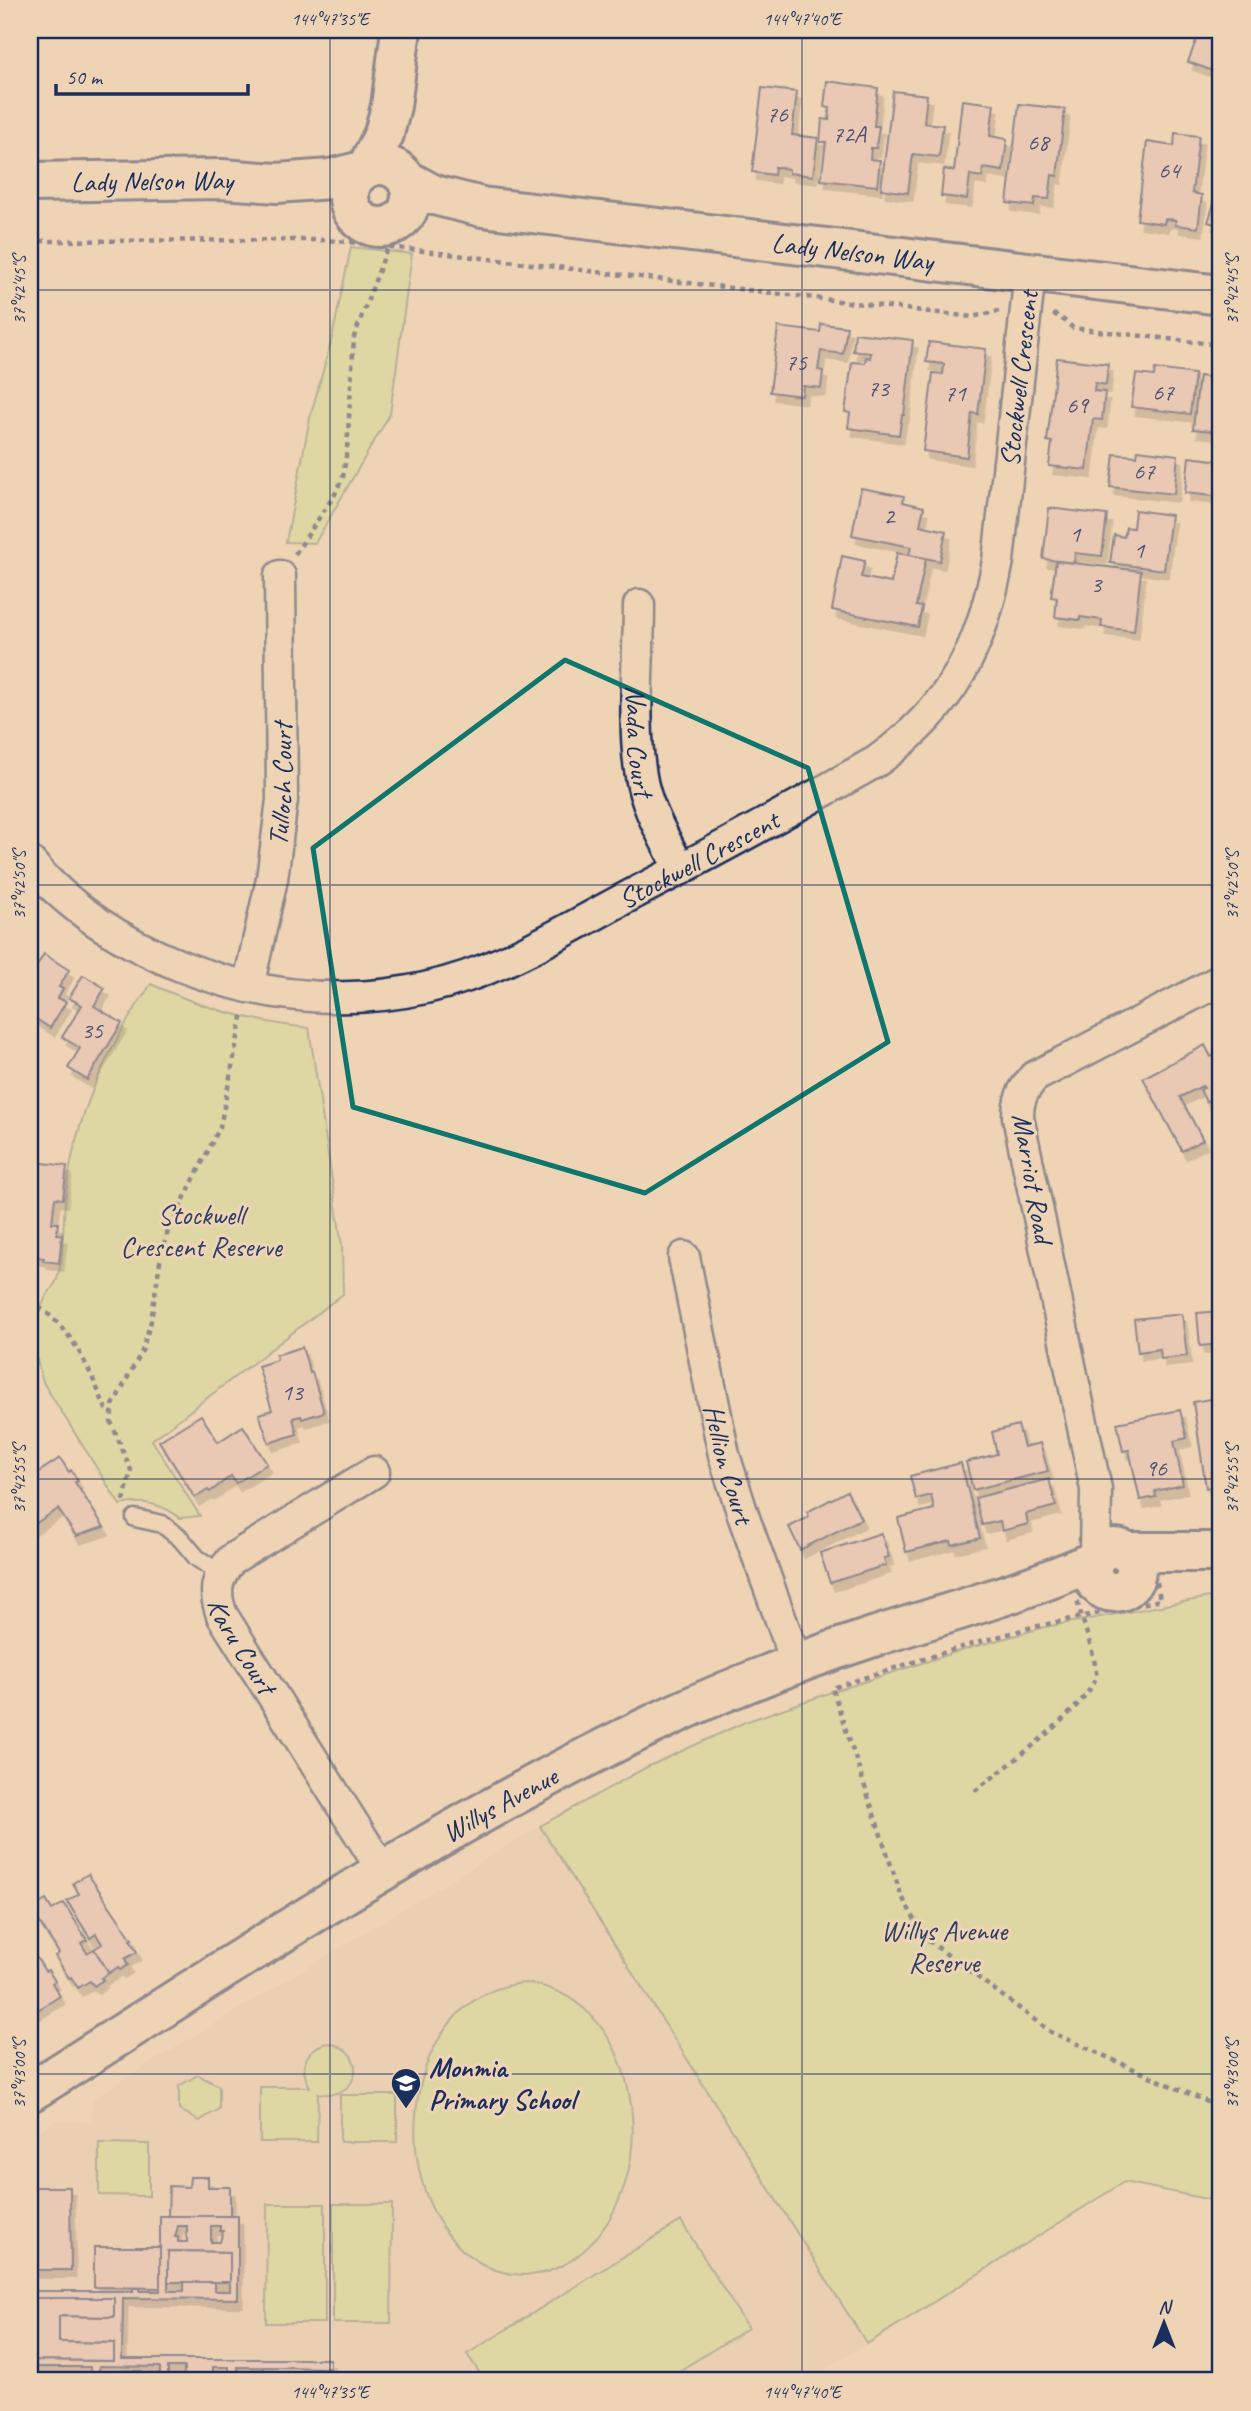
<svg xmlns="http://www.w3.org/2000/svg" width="1251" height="2411" viewBox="0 0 1251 2411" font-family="Caveat,sans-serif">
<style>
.built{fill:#e6c9b2}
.green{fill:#cbdb8f;stroke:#738576;stroke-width:2}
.building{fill:#e2bab3;stroke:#1b2f5e;stroke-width:2;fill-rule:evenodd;filter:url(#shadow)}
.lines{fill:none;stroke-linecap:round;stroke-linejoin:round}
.lane-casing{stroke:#1b2f5e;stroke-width:21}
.street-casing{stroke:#1b2f5e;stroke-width:35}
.secondary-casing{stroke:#1b2f5e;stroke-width:44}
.path{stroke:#1b2f5e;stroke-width:4.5;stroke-dasharray:5 5;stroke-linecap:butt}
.lane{stroke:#eed4b5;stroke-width:16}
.street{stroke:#eed4b5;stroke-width:30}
.secondary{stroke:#eed4b5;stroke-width:38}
.marked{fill:none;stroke:#0f766e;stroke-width:5;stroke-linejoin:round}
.ticks{fill:none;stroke:#1b2f5e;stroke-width:2;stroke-opacity:0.45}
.labels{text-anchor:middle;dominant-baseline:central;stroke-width:6;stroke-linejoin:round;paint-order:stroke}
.number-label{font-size:24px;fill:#4d5273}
.street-label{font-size:28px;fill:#1b2f5e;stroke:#eed4b5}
.park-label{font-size:28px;fill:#2d4063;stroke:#eed4b5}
.poi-label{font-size:28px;font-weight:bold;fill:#1b2f5e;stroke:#eed4b5;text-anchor:start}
.neatline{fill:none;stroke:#1b2f5e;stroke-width:2.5}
.ticks-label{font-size:18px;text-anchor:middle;fill:#1b2f5e}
</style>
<defs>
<filter id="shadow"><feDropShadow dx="4.5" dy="8" stdDeviation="0" flood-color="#0004"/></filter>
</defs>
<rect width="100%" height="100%" fill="#eed4b5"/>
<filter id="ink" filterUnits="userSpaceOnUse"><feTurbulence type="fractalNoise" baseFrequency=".0143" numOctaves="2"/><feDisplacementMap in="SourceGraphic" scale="14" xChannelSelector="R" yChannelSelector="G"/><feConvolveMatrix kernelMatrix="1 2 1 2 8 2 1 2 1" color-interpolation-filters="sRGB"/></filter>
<g filter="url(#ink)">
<path class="built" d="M540,1826L867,2344L806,2381H30V2137L55,2121L92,2122L93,2098Z"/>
<g class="green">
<path d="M351,247L412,254L390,414L315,543L286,542L310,418L332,338Z"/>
<path d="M151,984C202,1008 253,1022 309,1028L342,1246L343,1294L152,1440L200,1516L180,1518C161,1503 143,1500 120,1505L44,1384C33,1355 30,1325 46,1297C49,1291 55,1286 57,1279C65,1252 62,1222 66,1194C75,1116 107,1048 151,984Z"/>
<path d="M1221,1595V2202L1124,2182L867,2344L540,1826L645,1768L745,1722L829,1693L956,1652L1045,1627Z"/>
<path d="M524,1983C618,1992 650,2109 624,2187C612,2222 590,2254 555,2269C534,2278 509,2276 488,2267C379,2215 394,1995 524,1983Z"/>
<path d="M328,2043C371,2050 359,2103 318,2093L317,2142H260V2087H310C298,2068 305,2048 328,2043Z"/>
<path d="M198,2075L219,2086V2109L199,2121L179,2109V2086Z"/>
<rect x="340" y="2095" width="57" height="47"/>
<path d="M99,2143L149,2144V2196L99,2195Z"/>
<path d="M267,2204H325V2323H266Z"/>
<path d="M333,2204H392L391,2323H333Z"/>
<path d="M681,2221L748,2328L663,2381H485L467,2354Z"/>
</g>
<g class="building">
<path d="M1200,30L1221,32V66L1216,64L1213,71L1188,62Z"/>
<path d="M827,81L878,88L874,126H879L876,148H871L870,159L880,160L877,186L821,180L826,142H820L822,119L829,120L830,108L824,107Z"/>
<path d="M762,88L797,92L792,135L818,138L813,176L789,173V169L775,167L774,175L752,172Z"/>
<path d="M893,91L927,95L924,123L943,125L939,157L913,154L908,193L881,189Z"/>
<path d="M962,100L994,104L990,136L1007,139L1003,171L983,168L982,177L970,175L967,199L941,196L944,169L954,171Z"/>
<path d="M1019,104L1065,109L1057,176L1052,175L1049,199L1035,198L1034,206L1007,203Z"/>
<path d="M1175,133L1199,136L1192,193L1202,195L1198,228L1175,225L1176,220L1165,219L1164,224L1137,220L1147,142L1174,146Z"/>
<path d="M1221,182V226L1208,222Z"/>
<path d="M821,324L847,327L843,354L821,351L818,370L823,371L821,388L803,386L802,396L770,392L778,327L820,332Z"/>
<path d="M855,333L913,340L904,415H902L899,435L848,428L850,413L845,412L852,362L865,363L866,357L870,358L871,353L853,351Z"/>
<path d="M929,342L986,349L978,414L972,413L967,457L923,451L933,373L943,374L944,364L926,362Z"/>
<path d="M1057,358L1108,364L1106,385L1095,383L1094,391L1105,392L1102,420L1093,419L1087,470L1049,466L1052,442L1047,441Z"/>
<path d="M1155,369L1195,374L1190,414L1131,407L1136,374L1154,376Z"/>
<path d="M1199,376L1221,379V432L1193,429Z"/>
<path d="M1138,450L1178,455L1174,494L1110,487L1114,454L1137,456Z"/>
<path d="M1189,457L1221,461V497L1185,493Z"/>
<path d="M861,488L904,496L903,502L924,507L920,525L946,531L940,561L909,555L911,547L852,535Z"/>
<path d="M1049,508L1107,515L1102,556L1075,553L1074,563L1043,559Z"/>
<path d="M1135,510L1171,515L1164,570L1110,563L1114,535L1124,537L1126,527L1133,528Z"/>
<path d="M897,553L926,558L916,606L922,607L918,627L832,610L842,556L865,561L861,577L891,583Z"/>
<path d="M1056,561L1141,571L1134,631L1101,627L1102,620L1080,617V620L1055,617L1057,598L1051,597Z"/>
<path d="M44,954L69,970L59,987L63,989L58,998L66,1002L50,1028L30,1015V977Z"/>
<path d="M83,975L105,988L94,1006L122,1023L87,1080L68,1068L80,1048L62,1037L82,1005L69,998Z"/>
<path d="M1205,1045L1211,1057L1221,1052V1100L1212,1105L1210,1099L1206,1102L1200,1090L1204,1088L1202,1086L1180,1097L1203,1140L1182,1151L1143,1078Z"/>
<path d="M36,1162L67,1166L63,1199L55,1198L52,1223H58L57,1234L62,1235L59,1263L43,1261L44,1258L30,1256V1231H32L33,1222H30V1214Z"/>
<path d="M1221,1311V1344L1200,1346L1197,1313Z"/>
<path d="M1182,1314L1187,1356L1161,1359L1160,1349L1138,1352L1134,1319Z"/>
<path d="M302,1347L310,1373L312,1372L324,1412L302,1419L301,1416L293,1418L297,1434L269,1443L259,1414L272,1410L258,1366L277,1360L276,1355Z"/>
<path d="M1221,1397V1486L1206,1488L1193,1402Z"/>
<path d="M1180,1410L1187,1438L1174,1441L1183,1485L1155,1491L1156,1497L1140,1500L1129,1450L1123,1451L1117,1423Z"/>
<path d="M201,1415L218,1442L243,1426L267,1464L236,1483L231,1476L210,1492L208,1490L195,1498L159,1441Z"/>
<path d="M1018,1425L1024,1447L1040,1443L1048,1471L973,1490L966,1462L997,1454L992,1432Z"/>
<path d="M60,1458L69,1472L71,1470L78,1481L75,1482L104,1527L76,1536L58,1509L30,1527V1478Z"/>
<path d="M961,1463L980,1538L952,1545L951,1541L906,1552L898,1518L934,1509L931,1495L916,1499L910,1476Z"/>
<path d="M1049,1479L1056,1506L1026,1514L1028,1524L1002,1531L1000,1521L982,1525L975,1498Z"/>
<path d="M847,1491L861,1519L800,1550L789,1527L809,1517L807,1512Z"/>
<path d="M881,1533L889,1557L884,1558L886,1565L830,1583L820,1553Z"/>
<path d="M88,1874L132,1939L130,1940L137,1952L125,1959L128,1965L120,1970L118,1967L109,1973L94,1949L102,1944L96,1934L90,1938L67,1901L79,1894L73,1883Z"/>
<path d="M46,1900L52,1910L64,1903L87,1940L81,1943L87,1953L94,1949L109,1973L101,1978L103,1980L94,1986L90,1981L78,1988L71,1977L69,1978L55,1956L59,1953L31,1909Z"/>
<path d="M31,1949L45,1971L48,1970L55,1981L52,1983L60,1996L33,2013L30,2009Z"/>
<path d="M190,2177H208V2187H230V2216H168L169,2186L189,2187Z"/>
<path d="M30,2187H70L71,2270H30Z"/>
<path d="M160,2216H238V2299L123,2298L122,2359H330V2368L238,2367V2381H229V2367H213V2376H184V2367H168V2381H141L150,2380V2374H160V2367L99,2366V2374H108V2380L117,2381H90V2367H30V2360L114,2361V2343L59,2342V2316L114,2317V2298H30V2291H133V2288H140V2291H160ZM178,2226H187V2242H178V2237H175ZM211,2226H220V2231H223L220,2242H211ZM168,2251L230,2252V2291H214V2282H184V2291H168Z"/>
<path d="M94,2247H160V2288L94,2287Z"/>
<path d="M168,2251L230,2252V2282H168Z"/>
<path d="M30,2298H114V2317L59,2316V2342L114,2343V2361L30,2360Z"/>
<path d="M263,2367L330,2368V2381H263Z"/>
<rect x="117" y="2371" width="24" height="10"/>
<path d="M168,2376L229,2377V2381H168Z"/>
</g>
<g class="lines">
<g class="lane-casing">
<path id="lane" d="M135,1518L162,1524L181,1539L197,1558L220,1573"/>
</g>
<g class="street-casing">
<g id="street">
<path id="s1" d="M639,605C639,659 632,723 641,776C646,809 666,840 680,870"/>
<path id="s2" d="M30,862C69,909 125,944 181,966C287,1008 400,1009 505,961C548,942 589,917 631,895C714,852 796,807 877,761C952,707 981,650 998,561L1030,273"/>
<path id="s3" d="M248,987L272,879L282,800L280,576"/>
<path id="s4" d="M684,1257L724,1455L744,1518L797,1664"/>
<path id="s5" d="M374,1472L232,1559C216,1578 213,1591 222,1615L383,1871"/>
<path d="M1095,1558L1096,1489L1018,1117C1018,1100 1022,1091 1034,1077L1221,980"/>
</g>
</g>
<g class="secondary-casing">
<g id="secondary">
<circle cx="380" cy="196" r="31"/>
<path d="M367,168L384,134L391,106L401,30"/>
<path id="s6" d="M408,181L434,195L482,207L1221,295"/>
<path id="s7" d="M30,182L222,179L277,183L330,179L362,171"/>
<circle cx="1114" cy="1570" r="22"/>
<path d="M1126,1552H1221"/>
<path id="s8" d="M30,2092C241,1960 451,1817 677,1713C740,1684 806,1659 873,1637C947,1613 1022,1593 1094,1561"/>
</g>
</g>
<g class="path">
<path d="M30,241L326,240L357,243L972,317L999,311"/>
<path d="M1053,314L1060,317L1073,328L1221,345"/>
<path d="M295,554L335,494L343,477L347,449L354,337L388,246"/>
<path d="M30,1302C71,1323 89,1369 106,1409L111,1414"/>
<path d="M124,1501L131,1470L111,1422L113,1405L142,1351L151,1321L161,1255L168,1231L220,1127L243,1012"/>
<path d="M1157,1582L1160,1600L1029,1628L965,1646L832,1688L901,1895L925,1938L1051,2032L1221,2108"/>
<path d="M975,1791C999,1772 1093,1704 1096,1675C1097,1661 1081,1617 1077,1600"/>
</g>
<use href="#lane" class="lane"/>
<use href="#street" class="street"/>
<use href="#secondary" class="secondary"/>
</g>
</g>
<path d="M0 0H1251V2411H0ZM565,660L808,768L888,1042L645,1193L353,1107L313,848Z" fill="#eed4b5" fill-opacity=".55" fill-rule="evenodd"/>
<path class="marked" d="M565,660L808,768L888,1042L645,1193L353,1107L313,848Z"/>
<path class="ticks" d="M330,30V2381M802,30V2381M30,290H1221M30,885H1221M30,1479H1221M30,2074H1221"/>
<defs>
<g id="school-pin" transform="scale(1.575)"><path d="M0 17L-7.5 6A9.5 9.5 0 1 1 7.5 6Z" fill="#1b2f5e" stroke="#eed4b5"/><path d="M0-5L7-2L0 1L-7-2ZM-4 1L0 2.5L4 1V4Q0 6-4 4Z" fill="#fff"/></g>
</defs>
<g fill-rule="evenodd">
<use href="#school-pin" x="406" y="2083"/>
</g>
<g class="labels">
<g class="number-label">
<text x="777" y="114">76</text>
<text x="849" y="134">72A</text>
<text x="1038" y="142">68</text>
<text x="1169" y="170">64</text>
<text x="796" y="362">75</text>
<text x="878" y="388">73</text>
<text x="1163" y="392">67</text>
<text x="955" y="393">71</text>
<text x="1077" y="405">69</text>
<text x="1144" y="471">67</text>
<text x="889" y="516">2</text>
<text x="1075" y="534">1</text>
<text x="1139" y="550">1</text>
<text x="1096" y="584">3</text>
<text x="92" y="1030">35</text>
<text x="292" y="1392">13</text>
<text x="1156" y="1468">96</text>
</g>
<g class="street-label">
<text stroke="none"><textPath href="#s7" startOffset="122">Lady Nelson Way</textPath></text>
<text stroke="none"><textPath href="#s6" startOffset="452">Lady Nelson Way</textPath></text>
<text stroke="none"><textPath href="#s2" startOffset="1365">Stockwell Crescent</textPath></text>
<text stroke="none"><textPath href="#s1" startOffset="136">Nada Court</textPath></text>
<text stroke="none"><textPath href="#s3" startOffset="206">Tulloch Court</textPath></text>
<text stroke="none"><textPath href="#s2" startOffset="737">Stockwell Crescent</textPath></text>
<text transform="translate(1033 1178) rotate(80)">Marriot Road</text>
<text stroke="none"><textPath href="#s4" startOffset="212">Hellion Court</textPath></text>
<text stroke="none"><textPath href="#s5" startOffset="264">Karu Court</textPath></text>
<text stroke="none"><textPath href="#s8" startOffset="551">Willys Avenue</textPath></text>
</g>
<g class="park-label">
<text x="201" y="1214">Stockwell<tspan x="201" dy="32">Crescent Reserve</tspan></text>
<text x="944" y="1930">Willys Avenue<tspan x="944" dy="32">Reserve</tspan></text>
</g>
<g class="poi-label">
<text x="429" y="2067">Monmia<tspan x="429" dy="32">Primary School</tspan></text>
</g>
</g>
<rect width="1251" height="2411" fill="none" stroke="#eed4b5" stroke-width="77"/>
<g transform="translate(1164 2323)" stroke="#eed4b5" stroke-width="5" paint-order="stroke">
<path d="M0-5L12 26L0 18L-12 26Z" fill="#1b2f5e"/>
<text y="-10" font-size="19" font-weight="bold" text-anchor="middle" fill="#1b2f5e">N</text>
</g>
<path d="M56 84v10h192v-10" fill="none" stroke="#1b2f5e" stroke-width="3.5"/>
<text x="66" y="84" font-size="21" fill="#1b2f5e" stroke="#eed4b5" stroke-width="5" paint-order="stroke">50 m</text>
<rect x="38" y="38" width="1174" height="2334" class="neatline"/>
<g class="ticks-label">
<text x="330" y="25">144°47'35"E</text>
<text x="802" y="25">144°47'40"E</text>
<text transform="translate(19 290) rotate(-90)" y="6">37°42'45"S</text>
<text transform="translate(1232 290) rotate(-90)" y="6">37°42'45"S</text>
<text transform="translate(19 885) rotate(-90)" y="6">37°42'50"S</text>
<text transform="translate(1232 885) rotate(-90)" y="6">37°42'50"S</text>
<text transform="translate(19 1479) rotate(-90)" y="6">37°42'55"S</text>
<text transform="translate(1232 1479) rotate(-90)" y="6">37°42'55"S</text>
<text transform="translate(19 2074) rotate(-90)" y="6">37°43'00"S</text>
<text transform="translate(1232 2074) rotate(-90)" y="6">37°43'00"S</text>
<text x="330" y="2398">144°47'35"E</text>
<text x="802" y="2398">144°47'40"E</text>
</g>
</svg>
